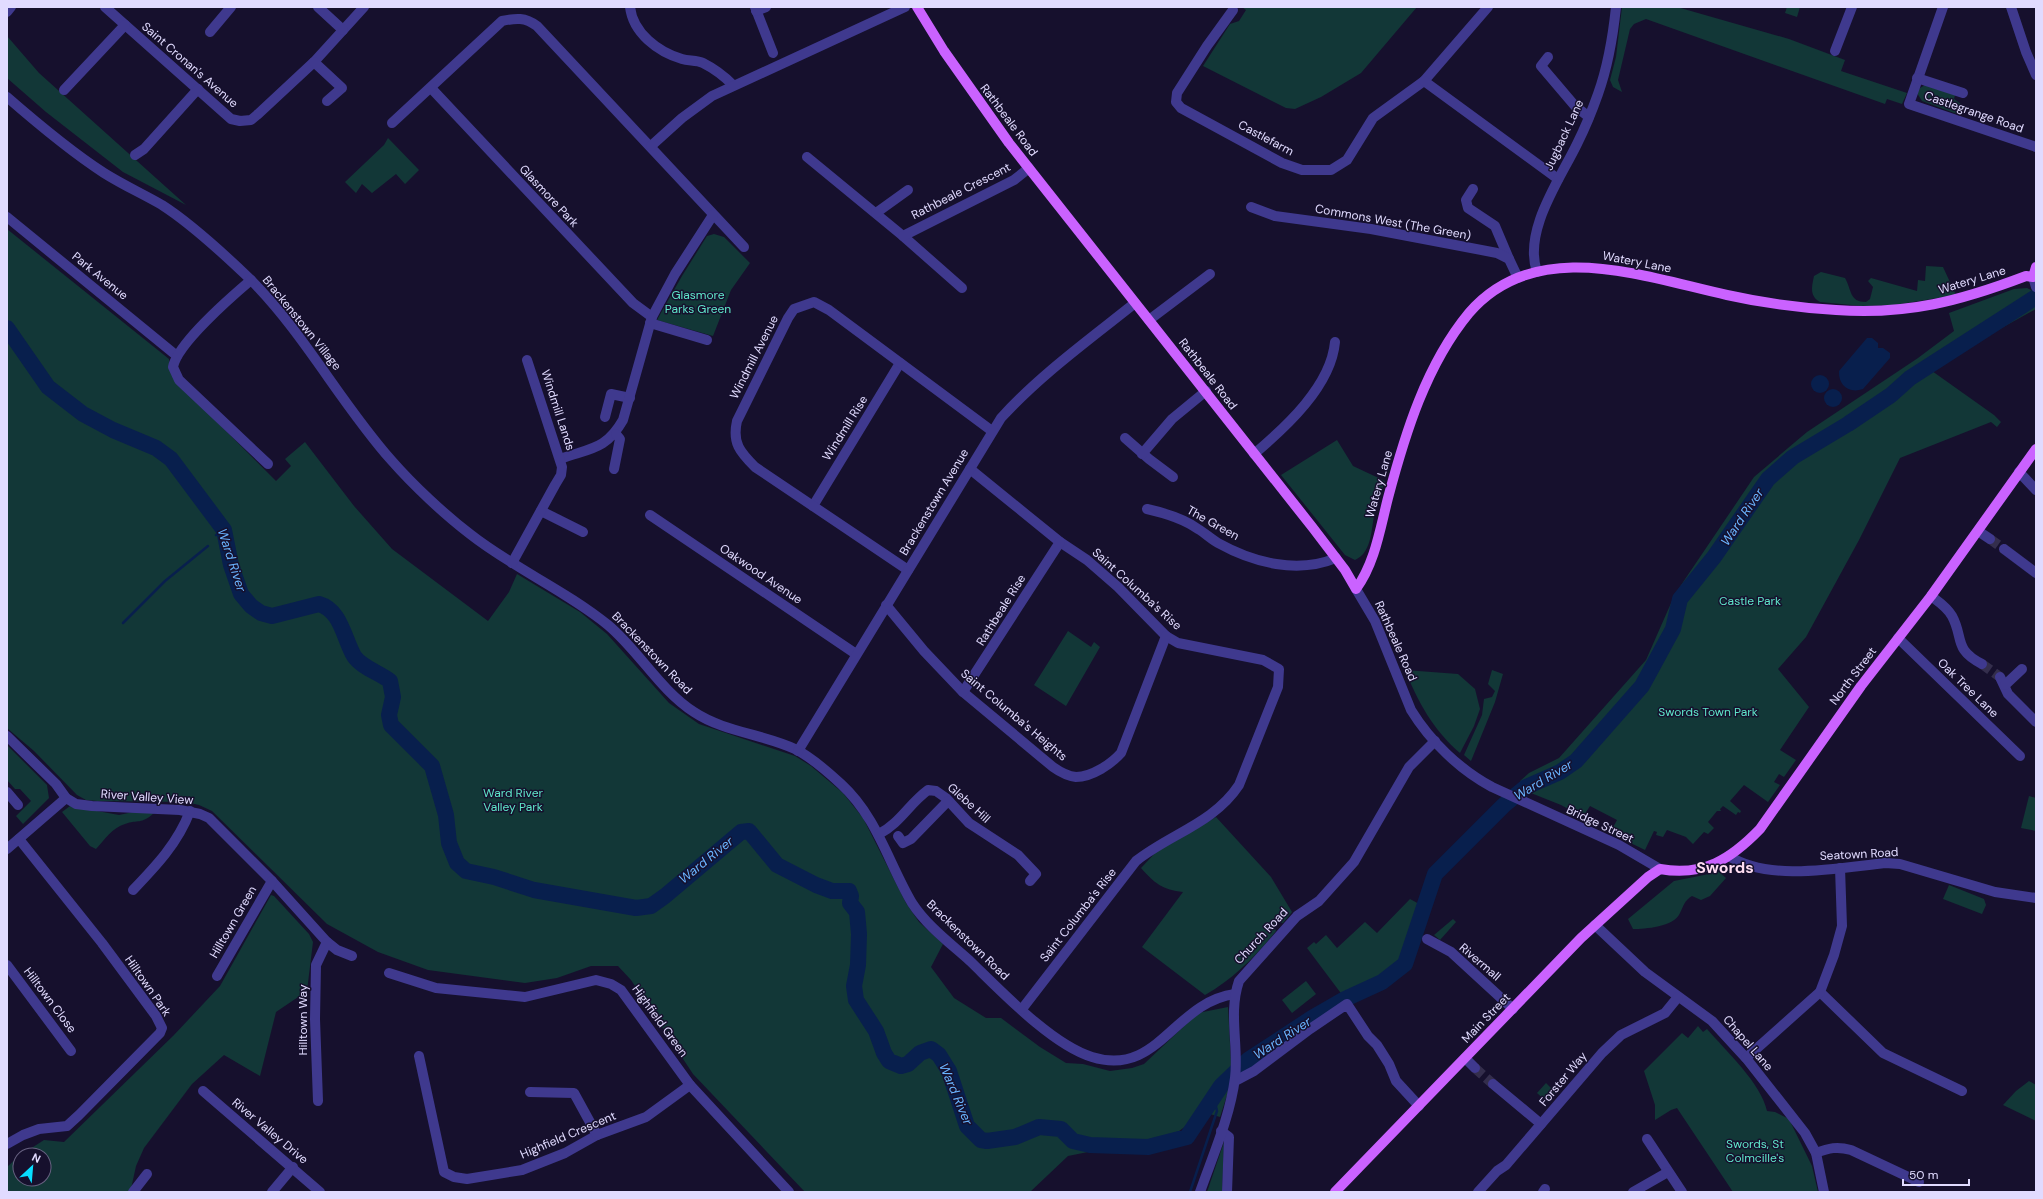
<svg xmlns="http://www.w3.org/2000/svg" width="2043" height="1199" viewBox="0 0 2043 1199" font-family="'DM Sans',sans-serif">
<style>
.green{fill:#123737;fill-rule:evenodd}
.water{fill:#081f4d}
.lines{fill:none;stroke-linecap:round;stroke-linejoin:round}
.stream{stroke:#081f4d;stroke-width:2.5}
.river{stroke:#081f4d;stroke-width:16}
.minor-tunnel{stroke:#342e4c;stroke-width:10;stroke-dasharray:10 5;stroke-linecap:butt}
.minor{stroke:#3f398e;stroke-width:10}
.major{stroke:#ca62ff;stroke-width:10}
.labels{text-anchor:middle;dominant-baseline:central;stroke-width:3;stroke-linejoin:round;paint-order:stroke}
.street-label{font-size:12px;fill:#e1dbff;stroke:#16102d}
.park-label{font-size:12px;fill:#5fe7ca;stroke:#16102d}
.water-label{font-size:13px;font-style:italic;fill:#69b4ff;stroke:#16102d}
.district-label{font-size:16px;font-weight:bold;fill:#ffddf2;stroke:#16102d}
</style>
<rect width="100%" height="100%" fill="#16102d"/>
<g class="green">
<path d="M1242,7H1417L1361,73L1321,97L1295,109L1286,108L1203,66L1230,24L1239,21L1246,10Z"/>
<path d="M1622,7H1677L1789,39L1845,60L1841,71L1907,93L1902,104L1887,99L1885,104L1646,19L1634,24L1630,29L1618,80L1622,92L1613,87L1610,80L1616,57Z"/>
<path d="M1787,7H1800L1797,17L1785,13Z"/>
<path d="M7,36L39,73L186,205L123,172L46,112L7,78Z"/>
<path d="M1925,85L1955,95L1954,99L1961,104L1957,114L1922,101L1917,93L1920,88Z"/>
<path d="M388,138L419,170L405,184L396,174L372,193L362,184L356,193L345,182L384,145Z"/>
<path d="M7,229L169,359L171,374L180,385L276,481L291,466L285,459L305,442L354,506L392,549L488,621L509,592L517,574L580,612L607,634L669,703L699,724L795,756L811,766L843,793L863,818L906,903L919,922L943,944L931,967L954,998L986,1018H1001L1040,1047L1066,1063L1083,1064L1110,1071L1132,1068L1144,1064L1198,1013L1228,1007L1231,1062L1230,1086L1220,1117L1197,1110C1194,1115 1191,1121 1187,1125C1168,1143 1138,1139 1115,1140L1102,1152L1093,1151L1068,1156L1030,1192H805L693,1074L631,980L618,966H591L557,978L525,983L428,970L378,952L327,924L212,811L199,805L186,802L97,801L86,800L77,795L34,751L7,728Z"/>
<path d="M714,234L724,237L750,263L731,290L713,336L657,320L682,276L707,236Z"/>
<path d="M1926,266L1943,267L1956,295L1894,305L1862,306L1820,302C1809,296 1812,286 1814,276L1821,272L1845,278C1852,290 1849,302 1866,302L1870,299L1873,287L1868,281L1871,278L1917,291L1918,280L1925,281Z"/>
<path d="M2027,288L2031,290L2036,303V309L1962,350L1932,371L1994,415L2001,422L1997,427L1991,422L1900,458L1859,540L1806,637L1778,669L1809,707L1780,750L1796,760L1784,777L1779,774L1774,782L1780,785L1768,802L1744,785L1730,801L1741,811L1740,813L1738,812L1736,815L1723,806L1720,809L1721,811H1717L1708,822L1714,828L1708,834L1704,832L1693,844L1686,837L1667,830L1663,837L1656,835L1657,832L1654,831L1645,850L1610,833L1617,820L1590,806L1583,817L1561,805L1521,789L1520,781L1529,773L1559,758L1646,660L1675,594L1754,477L1807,432L1918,358L1954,331L1949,313L2014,289Z"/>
<path d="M1337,440L1353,466L1385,481C1382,491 1378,501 1375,511C1371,527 1373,552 1355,560L1345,555L1281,475Z"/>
<path d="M1068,631L1091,647L1094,642L1100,647L1066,706L1034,685Z"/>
<path d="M1405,670L1458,674L1475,689L1480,709L1474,726L1460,753C1433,730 1418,702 1405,670Z"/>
<path d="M1492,670L1503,674L1495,702L1471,761L1464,755L1482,715L1484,699L1492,697L1495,691L1488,684Z"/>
<path d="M7,745L47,785L49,798L23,824L16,816L31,801L20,789H15L7,780Z"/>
<path d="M2029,796L2036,798V831L2021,828Z"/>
<path d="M70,806L119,815L133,812L154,813C141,825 138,819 125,824C112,828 105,839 96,849L90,846L62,812Z"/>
<path d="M1216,817L1271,877L1292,912L1283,923L1278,922L1274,926L1276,931C1256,956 1233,979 1205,995L1142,947L1183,892C1163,890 1154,883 1141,868L1156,852Z"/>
<path d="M1719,872L1726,878L1710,896L1701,900L1692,896C1684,901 1684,905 1680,913C1674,927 1645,929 1633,929L1628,919L1674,881Z"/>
<path d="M1949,885L1984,899L1986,905L1982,914L1943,899Z"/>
<path d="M271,895L274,896L309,934L313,942L307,991L276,1012L260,1076L224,1055L192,1084L144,1148L136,1166L131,1189L128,1192H7V1167L19,1156L44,1140L64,1142L174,1035L220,986ZM20,1155H44V1179H20Z"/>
<path d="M1410,899L1421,905L1411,942L1405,955L1399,963L1381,978L1343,996L1307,948L1314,942L1316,944L1326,935L1337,948L1365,922L1377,933Z"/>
<path d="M1453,919L1456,922L1440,940L1434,935Z"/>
<path d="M1306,981L1316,994L1292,1013L1282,1000Z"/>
<path d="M1698,1026L1703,1032L1707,1029C1726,1051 1761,1083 1767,1111L1775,1112L1789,1119L1812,1166L1818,1192H1733L1677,1108L1671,1110L1655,1120V1105L1644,1071L1682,1033L1688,1038Z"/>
<path d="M2029,1081L2036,1085V1121L2003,1105L2016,1091Z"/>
<path d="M1546,1083L1556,1093L1547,1102L1537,1093Z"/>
<path d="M1224,1142L1222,1192H1207Z"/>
</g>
<g class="water">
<path d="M1867,338H1872L1878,343V348H1883L1890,353V358L1863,389C1849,394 1838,385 1839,371Z"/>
<circle cx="1820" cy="384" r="9"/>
<circle cx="1833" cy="398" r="9"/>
</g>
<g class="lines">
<g class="stream">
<path d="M216,535L224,530"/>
<path d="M123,623L165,581L208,546"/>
<path d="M1190,1192L1217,1111L1214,1098"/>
</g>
<path class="river" d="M7,328L48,387L83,414L113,430L156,448L171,459L224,530L231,565L241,594L251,606L261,613L272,616L319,604C341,610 344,639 354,656C361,667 380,673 390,681L393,697L389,715L391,725L432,766L446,815L449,843L457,863L466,871L494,877L534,890L636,908L651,906L665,896L741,832L749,831L777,865L816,885L832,891H849L851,896L850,903L857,912L859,934L858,965L854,986L856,1000L876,1031L884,1053L889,1061L901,1066L908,1064L920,1053L931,1049L939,1055L949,1071L967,1126L981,1140L987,1141L1015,1137L1039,1127L1061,1129L1073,1141L1090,1145L1148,1147L1187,1137L1221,1086L1248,1060L1312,1018L1345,999L1382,982L1405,964L1435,874L1504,805L1526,787L1560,772L1576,761L1642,686L1673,629L1680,599L1714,557L1768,479L1793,457L1848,424L1891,395L1910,378L2036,297"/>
<g class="minor-tunnel">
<path d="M1990,539L2004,549"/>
<path d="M1982,664L2000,677"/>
<path d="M1475,1068L1493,1084"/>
</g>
<g class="minor">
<path d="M105,7L231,119L240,121L251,120L257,115L314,62L364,7"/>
<path d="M318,7L343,30"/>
<path d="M630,7C633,33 658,52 682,59C689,61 697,60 703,63C715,69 724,76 733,85"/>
<path d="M755,7L773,53"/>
<path d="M1943,7L1909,104L2036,147"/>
<path d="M2011,7L2026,52L2036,75"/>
<path d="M1233,10L1207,46L1177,93L1176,102L1181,108L1282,163L1302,170H1331L1347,160L1373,118L1424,81L1488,7"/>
<path d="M756,11L766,7"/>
<path d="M7,12L11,7"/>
<path d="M210,32L231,7"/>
<path d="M1835,51L1852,7"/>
<path d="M1548,57L1541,66L1575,106L1589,117"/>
<path d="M314,62L342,88L327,101"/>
<path d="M1917,78L1963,93"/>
<path d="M1424,81L1558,179"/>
<path d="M431,88L633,303L652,317"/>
<path d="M64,90L125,25"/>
<path d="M7,97C38,124 70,151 104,173C123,185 143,194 162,205C190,223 226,256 250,279C305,334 341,404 392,461C413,485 445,515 470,534C513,568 565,590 608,625C639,651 660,690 694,712C724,732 763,734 795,749C811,757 827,771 841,784C877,817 888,862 912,903C927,926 950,943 970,961C1001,991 1052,1045 1092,1057C1158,1078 1174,1002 1235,994"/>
<path d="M392,123L502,21C516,18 525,17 537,26L744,247"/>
<path d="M651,146L682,118L712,96L905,7"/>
<path d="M135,155L144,149L198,89"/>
<path d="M807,157L903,236L962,288"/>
<path d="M1473,189L1466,200L1468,208L1495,226L1509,259"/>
<path d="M1251,207L1275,216L1371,229L1497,253L1509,259L1518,278"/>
<path d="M876,213L908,190"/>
<path d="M7,217L177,356"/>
<path d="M903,236L1014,180L1029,168"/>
<path d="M1537,272C1523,231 1559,181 1577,144C1585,128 1592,111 1598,94C1608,66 1613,36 1616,7"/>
<path d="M2033,277L2036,287"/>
<path d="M251,280C231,297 177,344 173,367L179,380L268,464"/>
<path d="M1149,320L1210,274"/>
<path d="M650,323L707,340"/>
<path d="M605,417L611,394L630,398"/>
<path d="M1125,438L1149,459L1173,477"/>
<path d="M1142,454L1172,419L1206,391"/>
<path d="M1254,454C1286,427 1331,386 1335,342"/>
<path d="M560,459C590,448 606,450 623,420L652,317L675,274L713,215"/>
<path d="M614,469L620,439L616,434"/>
<path d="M970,469L1060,542L1087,560L1118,587L1166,636L1178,643L1263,660L1279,669L1278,687L1239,785C1214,823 1170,834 1136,861L1022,1009"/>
<path d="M2019,472L2036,490"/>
<path d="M813,506L900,363"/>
<path d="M1147,509C1165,513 1183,518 1198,529C1205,533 1211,539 1218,543C1254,563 1298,574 1336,558"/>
<path d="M541,511L583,532"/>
<path d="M650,515L856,654"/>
<path d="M1978,531L1990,539"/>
<path d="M2004,549L2036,573"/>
<path d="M512,563L555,485L561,475L562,467L527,360"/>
<path d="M908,570L755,467C740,452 732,443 737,421L788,318L794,309L814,302L829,310L992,431"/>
<path d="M1356,589L1375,621L1411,710C1430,741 1460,770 1492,787L1619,845L1660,869"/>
<path d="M1931,596C1939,602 1947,607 1952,616C1964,638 1953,649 1982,664"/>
<path d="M886,605L924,651L963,692L1053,767C1060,772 1067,776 1076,777C1092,777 1111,764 1121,753L1166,636"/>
<path d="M1898,638L2020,756"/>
<path d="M2000,677L2008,694L2036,722"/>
<path d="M2005,685L2022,669"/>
<path d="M963,692L1060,542"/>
<path d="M7,736L56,784L66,798L76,804L92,806L180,810L200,814L209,818L272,881L327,942L337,950L352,956"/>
<path d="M798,751L1001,418C1040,375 1090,339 1135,303"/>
<path d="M7,792L18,805"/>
<path d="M879,834C900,823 909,804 928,790L936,791L946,798L969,823L1018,855L1036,874L1030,881"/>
<path d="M898,836L903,843L911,839L948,801"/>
<path d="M7,849L66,798"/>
<path d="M1729,856C1768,882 1839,868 1885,863L1900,864L1995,892L2036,898"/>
<path d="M133,890C156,866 178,843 190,811"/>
<path d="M1595,925L1645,972L1712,1021L1746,1058L1805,1133L1816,1153L1824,1192"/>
<path d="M1427,939L1451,952L1513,1009"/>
<path d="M7,965L71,1051"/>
<path d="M389,973L436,988L525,997L596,980L611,984L621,990L690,1085L789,1192"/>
<path d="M217,976L272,881"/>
<path d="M1820,992L1883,1053L1962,1091"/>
<path d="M419,1056L444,1172L454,1177L467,1179L522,1170L565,1153L597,1135L646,1117L690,1085"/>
<path d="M1465,1058L1475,1068"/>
<path d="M1746,1058L1820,992L1834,955L1842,926L1840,868"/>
<path d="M1235,1081L1254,1071L1310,1029L1347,1004L1368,1036L1377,1045L1389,1064L1396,1081L1419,1106"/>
<path d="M1493,1084L1541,1124"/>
<path d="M203,1091L320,1192"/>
<path d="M530,1092L574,1093L597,1135"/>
<path d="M318,1101L315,1019L316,965L327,942"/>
<path d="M1221,1131L1229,1137L1227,1192"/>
<path d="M1647,1139L1682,1192"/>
<path d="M7,1144L23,1135L39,1129L67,1126L79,1115L160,1033L162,1028L156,1016L102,943L19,839"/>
<path d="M1816,1153C1829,1148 1837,1146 1851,1150L1919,1182"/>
<path d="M133,1192L147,1174"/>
<path d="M272,1192L293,1167"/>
<path d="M1200,1192C1213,1155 1230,1117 1235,1078C1239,1047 1228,1013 1239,981L1297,916L1319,901L1354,862L1409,767L1435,741"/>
<path d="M1478,1192L1497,1171L1506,1165L1602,1053L1621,1035L1665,1013L1678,997"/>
<path d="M1543,1192L1545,1189"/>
<path d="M1633,1192L1668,1172"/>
</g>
<g class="major">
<path d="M917,7L944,51L1009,143L1313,528L1345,570L1356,589C1375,563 1380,529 1388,498C1405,434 1426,365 1469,313C1536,235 1644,277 1727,295C1763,303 1800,308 1836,310C1908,315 1960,301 2026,276L2033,277L2036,267"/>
<path d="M1335,1192L1581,938L1648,877L1660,869C1703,877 1731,859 1760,829L1861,686L1931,596L2036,449"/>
</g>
</g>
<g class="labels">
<g class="street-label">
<text transform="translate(190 65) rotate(41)">Saint Cronan's Avenue</text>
<text transform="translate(1974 112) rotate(19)">Castlegrange Road</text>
<text transform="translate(1009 120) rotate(53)">Rathbeale Road</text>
<text transform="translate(1564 135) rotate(-65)">Jugback Lane</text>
<text transform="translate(1266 138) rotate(28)">Castlefarm</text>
<text transform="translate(961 191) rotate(-27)">Rathbeale Crescent</text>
<text transform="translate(549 196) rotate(47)">Glasmore Park</text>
<text transform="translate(1393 222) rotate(10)">Commons West (The Green)</text>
<text transform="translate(1637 262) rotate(11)">Watery Lane</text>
<text transform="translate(100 276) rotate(39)">Park Avenue</text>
<text transform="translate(1972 280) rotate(-17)">Watery Lane</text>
<text transform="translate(302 323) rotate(51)">Brackenstown Village</text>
<text transform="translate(754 357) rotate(-63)">Windmill Avenue</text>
<text transform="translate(1208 374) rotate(52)">Rathbeale Road</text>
<text transform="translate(558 410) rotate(72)">Windmill Lands</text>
<text transform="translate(845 428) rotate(-58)">Windmill Rise</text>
<text transform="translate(1379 484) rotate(-74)">Watery Lane</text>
<text transform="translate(934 502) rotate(-59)">Brackenstown Avenue</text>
<text transform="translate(1213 523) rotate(29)">The Green</text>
<text transform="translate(761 574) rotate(34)">Oakwood Avenue</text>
<text transform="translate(1137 589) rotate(42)">Saint Columba's Rise</text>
<text transform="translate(1001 610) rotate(-58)">Rathbeale Rise</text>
<text transform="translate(1396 641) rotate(66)">Rathbeale Road</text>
<text transform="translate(652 653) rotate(46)">Brackenstown Road</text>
<text transform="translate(1853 676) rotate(-53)">North Street</text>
<text transform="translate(1968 688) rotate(44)">Oak Tree Lane</text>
<text transform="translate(1014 715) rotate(40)">Saint Columba's Heights</text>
<text transform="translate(147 797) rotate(4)">River Valley View</text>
<text transform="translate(969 803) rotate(42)">Glebe Hill</text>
<text transform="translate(1600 824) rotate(25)">Bridge Street</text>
<text transform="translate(1859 854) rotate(-3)">Seatown Road</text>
<text transform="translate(1078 915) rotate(-52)">Saint Columba's Rise</text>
<text transform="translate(233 922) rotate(-60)">Hilltown Green</text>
<text transform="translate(1261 936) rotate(-47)">Church Road</text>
<text transform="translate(968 940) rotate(44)">Brackenstown Road</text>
<text transform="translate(1480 962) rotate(41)">Rivermall</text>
<text transform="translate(148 986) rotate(55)">Hilltown Park</text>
<text transform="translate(50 1000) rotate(53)">Hilltown Close</text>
<text transform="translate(1486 1018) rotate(-46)">Main Street</text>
<text transform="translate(303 1020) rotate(-90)">Hilltown Way</text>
<text transform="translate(660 1021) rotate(54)">Highfield Green</text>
<text transform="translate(1748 1043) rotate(49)">Chapel Lane</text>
<text transform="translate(1563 1079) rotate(-50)">Forster Way</text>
<text transform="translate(270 1131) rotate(40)">River Valley Drive</text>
<text transform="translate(568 1135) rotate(-23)">Highfield Crescent</text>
</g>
<g class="park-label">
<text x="698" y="295">Glasmore<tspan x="698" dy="14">Parks Green</tspan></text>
<text x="1750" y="601">Castle Park</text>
<text x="1708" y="712">Swords Town Park</text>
<text x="513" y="793">Ward River<tspan x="513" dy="14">Valley Park</tspan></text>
<text x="1755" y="1144">Swords, St<tspan x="1755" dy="14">Colmcille's</tspan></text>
</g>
<g class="water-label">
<text transform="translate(1742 517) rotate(-56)">Ward River</text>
<text transform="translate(232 560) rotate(72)">Ward River</text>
<text transform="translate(1543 780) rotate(-31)">Ward River</text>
<text transform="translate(706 860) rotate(-39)">Ward River</text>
<text transform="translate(1282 1038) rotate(-33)">Ward River</text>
<text transform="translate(956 1094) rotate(67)">Ward River</text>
</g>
<g class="district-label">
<text x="1725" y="867">Swords</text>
</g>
</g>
<rect width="2043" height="1199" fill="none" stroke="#e1dbff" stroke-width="16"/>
<g transform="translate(32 1167) rotate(26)"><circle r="19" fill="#16102d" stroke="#676181"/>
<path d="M0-3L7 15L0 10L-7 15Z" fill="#07ddff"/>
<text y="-6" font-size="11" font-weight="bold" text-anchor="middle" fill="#e1dbff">N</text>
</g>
<path d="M1903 1179v6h66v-6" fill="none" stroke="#e1dbff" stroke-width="2"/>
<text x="1909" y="1179" font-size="12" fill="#e1dbff" stroke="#16102d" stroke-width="3" paint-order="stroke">50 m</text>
</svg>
